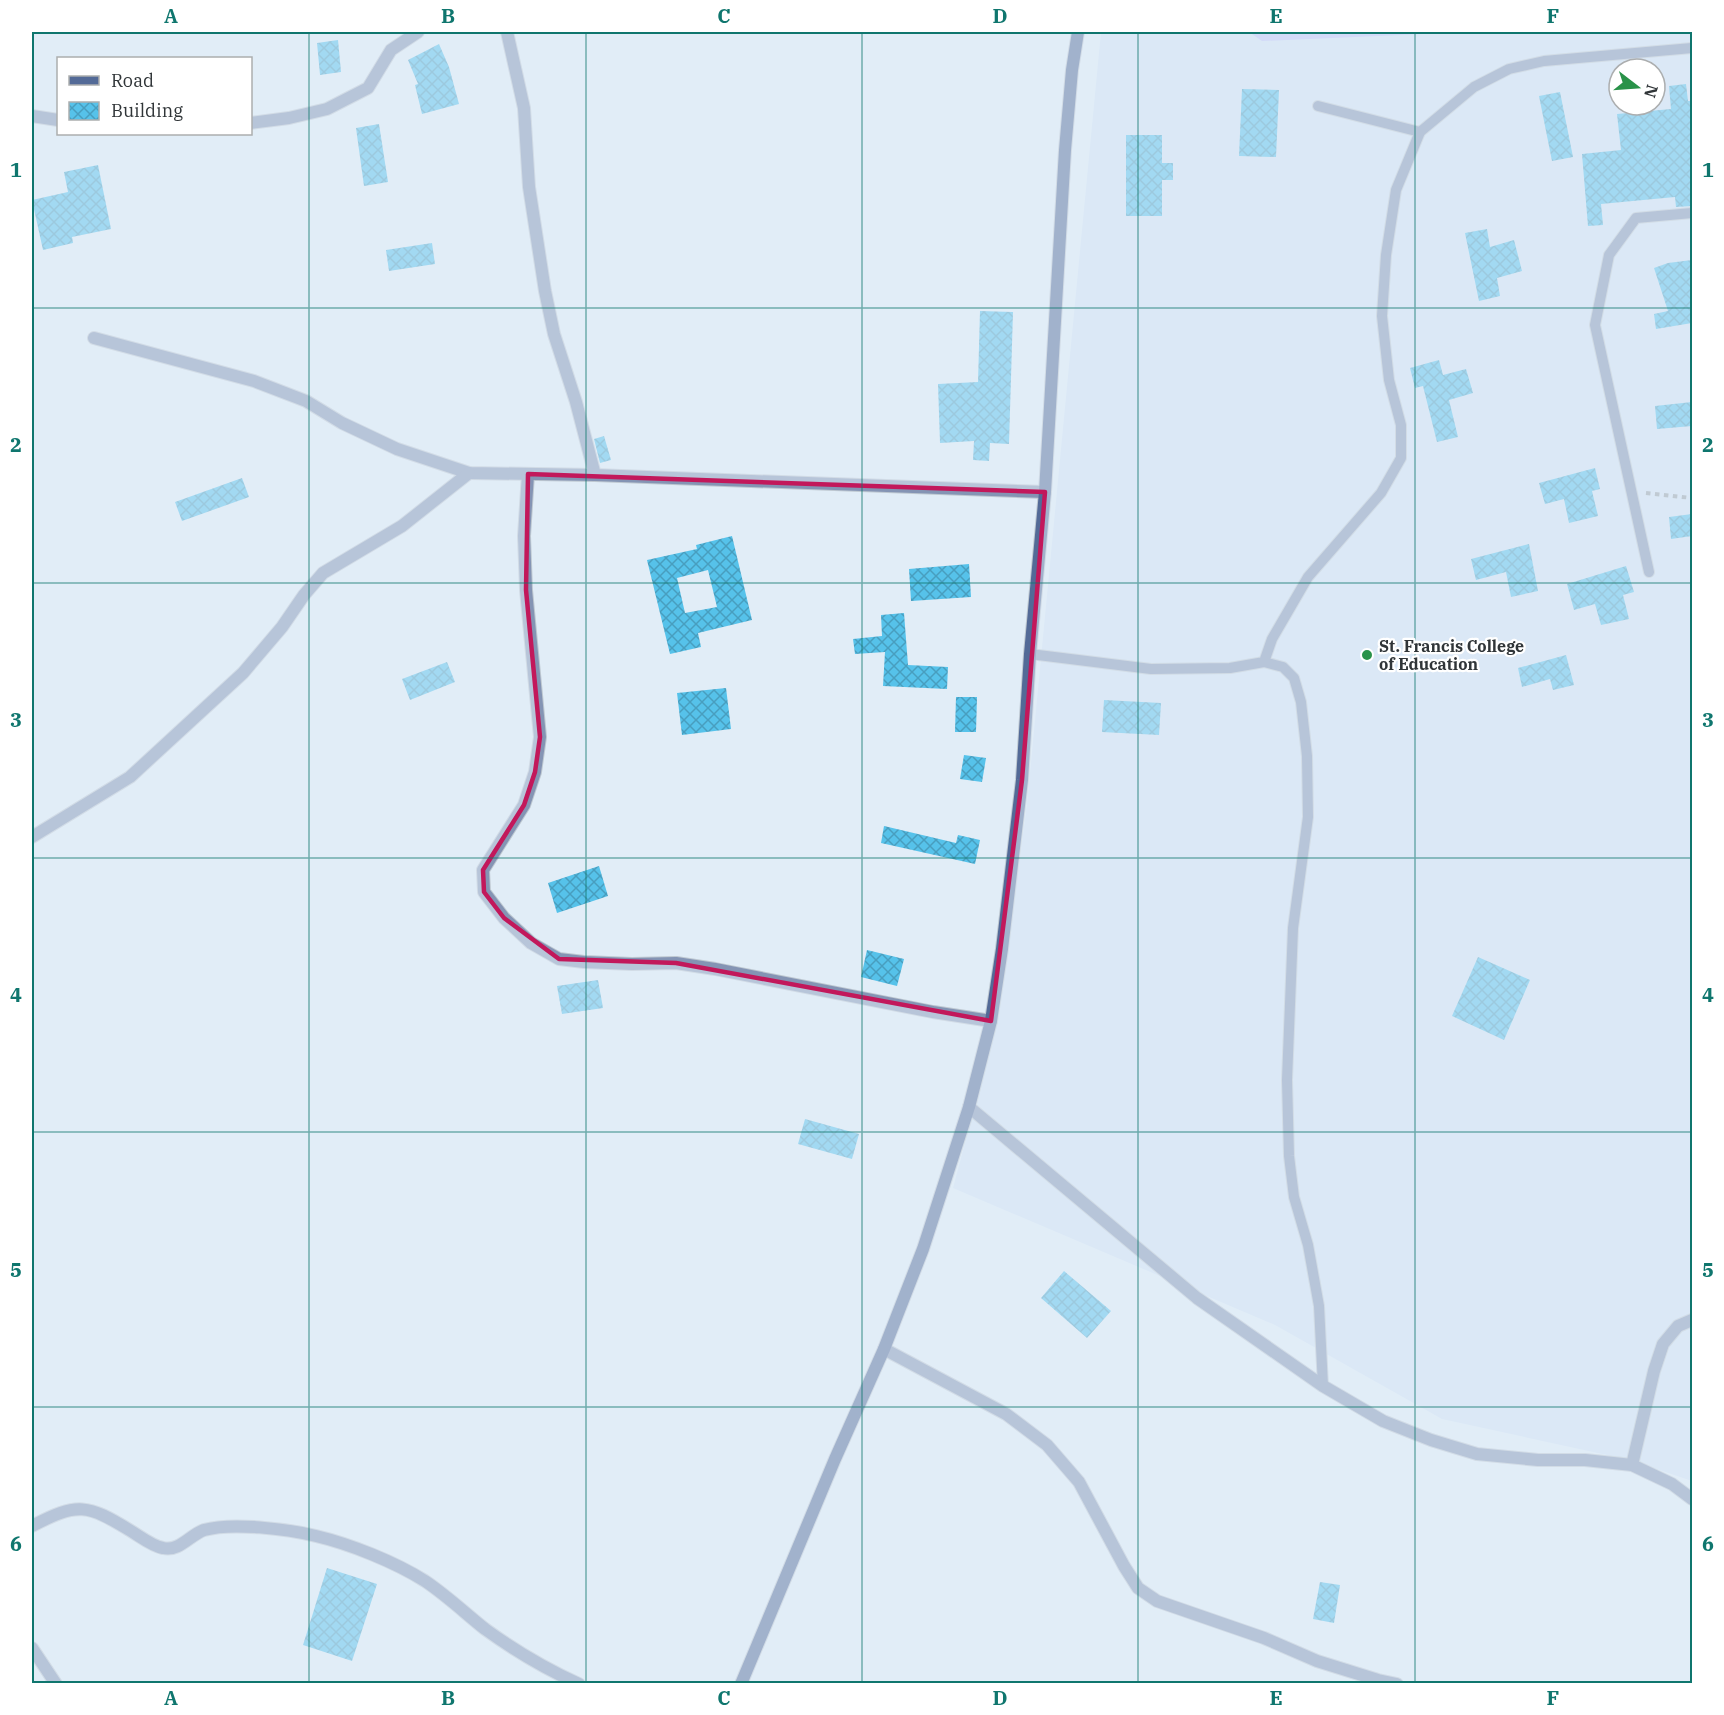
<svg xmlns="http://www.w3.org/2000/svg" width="1724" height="1715" viewBox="0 0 1724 1715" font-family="'IBM Plex Serif',serif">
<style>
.built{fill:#d2e3f3;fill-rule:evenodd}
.grass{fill:#c1c3f9}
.building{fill:url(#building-cross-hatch);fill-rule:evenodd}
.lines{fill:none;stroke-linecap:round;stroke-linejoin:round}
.service-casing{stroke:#bec8d1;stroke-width:12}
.minor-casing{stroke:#bec8d1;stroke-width:14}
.secondary-casing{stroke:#bec8d1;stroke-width:14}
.path{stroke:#97a0a7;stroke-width:4;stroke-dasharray:4.5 4.5;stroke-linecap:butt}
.service{stroke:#8494b4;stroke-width:10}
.minor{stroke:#8494b4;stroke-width:12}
.secondary{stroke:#536a97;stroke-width:12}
.marked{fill:none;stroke:#c2185b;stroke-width:4.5;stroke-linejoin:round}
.grid{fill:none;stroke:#0f766e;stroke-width:1.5;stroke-opacity:0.55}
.poi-dot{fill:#299249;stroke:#fff;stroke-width:2}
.labels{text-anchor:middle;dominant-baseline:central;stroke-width:4.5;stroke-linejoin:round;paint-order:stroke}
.poi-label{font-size:16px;font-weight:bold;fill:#303538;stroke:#fff;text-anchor:start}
.neatline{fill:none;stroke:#0f766e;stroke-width:2}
.grid-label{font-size:20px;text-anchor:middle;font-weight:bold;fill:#0f766e}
</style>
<defs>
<pattern id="building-cross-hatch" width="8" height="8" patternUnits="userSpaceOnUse" patternTransform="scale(1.5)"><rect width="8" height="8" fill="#56c2ea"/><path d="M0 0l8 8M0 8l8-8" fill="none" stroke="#489ebf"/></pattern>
</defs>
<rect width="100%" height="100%" fill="#e1edf7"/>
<path class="built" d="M1101,32H1692V1481L1630,1460L1442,1419L1275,1325L953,1188L999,1015L1027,804ZM1619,69H1655V105H1619Z"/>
<path class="grass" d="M1249,32H1468L1262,41Z"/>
<g class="building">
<path d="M338,40L341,72L320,75L317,43Z"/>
<path d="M439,44L449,67L459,104L422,114L415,85L418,84L408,60Z"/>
<path d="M1686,84L1688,101H1692V206L1676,207L1675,197L1601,204L1603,225L1588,226L1582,154L1621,150L1617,114L1671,109L1669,86Z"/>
<path d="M1242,89L1279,90L1276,157L1239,156Z"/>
<path d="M1560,92L1573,157L1552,161L1539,96Z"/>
<path d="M379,124L388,182L364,186L356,128Z"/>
<path d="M1126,135H1162V163H1173V180H1162V216H1126Z"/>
<path d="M98,165L111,229L72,237L73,243L43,250L32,200L68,192L64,172Z"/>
<path d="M1487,229L1490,247L1514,240L1522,271L1497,278L1500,296L1479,301L1465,233Z"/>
<path d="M432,243L435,264L389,271L386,250Z"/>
<path d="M1692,260V323L1656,329L1654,314L1668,311L1654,268L1668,263Z"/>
<path d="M980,311L1013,312L1009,444L990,443L989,461L973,460L974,441L940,443L938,384L978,382Z"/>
<path d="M1439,360L1443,375L1466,369L1473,393L1449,400L1458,437L1437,442L1423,386L1415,388L1410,368Z"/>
<path d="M1692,402V426L1657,429L1655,406Z"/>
<path d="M604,436L611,460L600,463L594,439Z"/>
<path d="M1595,468L1600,489L1592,491L1598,516L1569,523L1564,499L1545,504L1539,483Z"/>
<path d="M242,478L249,497L182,521L175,502Z"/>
<path d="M1692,514V536L1671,539L1669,517Z"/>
<path d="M732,536L752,620L698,633L701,647L670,654L647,560L697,549L696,545ZM708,570L717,607L685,613L677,578Z"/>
<path d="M1529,544L1538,591L1511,597L1506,572L1476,580L1471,559Z"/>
<path d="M969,564L971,597L911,601L909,569Z"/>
<path d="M1626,566L1634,592L1623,595L1629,619L1601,625L1595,604L1574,610L1567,584Z"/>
<path d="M904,613L908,665L948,667L947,689L883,686L885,652L855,654L853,639L882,636L881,615Z"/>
<path d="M1566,655L1574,685L1553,690L1550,679L1522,687L1518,668Z"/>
<path d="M447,662L455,682L410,700L402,679Z"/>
<path d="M726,688L731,729L682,735L677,693Z"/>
<path d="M956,697H977L976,732H955Z"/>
<path d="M1104,700L1161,703L1159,735L1102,732Z"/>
<path d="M964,755L986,758L982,782L960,779Z"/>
<path d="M884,826L956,843L958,835L980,840L975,864L881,843Z"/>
<path d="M599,866L608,896L557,913L548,883Z"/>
<path d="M867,950L904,959L897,986L861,977Z"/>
<path d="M1478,957L1530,980L1504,1040L1452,1016Z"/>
<path d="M598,980L603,1008L562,1014L557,986Z"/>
<path d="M805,1119L859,1134L852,1159L798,1144Z"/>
<path d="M1064,1271L1111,1311L1087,1338L1041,1298Z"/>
<path d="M327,1568L377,1584L352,1661L303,1645Z"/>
<path d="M1320,1582L1340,1585L1334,1623L1313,1619Z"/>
</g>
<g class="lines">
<g class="service-casing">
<g id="service">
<path d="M1318,106L1420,132"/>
<path d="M1649,572L1595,325L1609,255L1636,218L1692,213"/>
<path d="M1030,654L1151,669L1230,668L1264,662L1272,639L1308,577L1381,493L1401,458V425L1389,380L1382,316L1386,255L1396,190L1420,132L1474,87L1509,69L1544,61L1692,48"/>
<path d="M1264,662L1283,667L1294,678L1301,702L1307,756L1308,817L1293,928L1287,1080L1289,1156L1294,1197L1308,1245L1319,1306L1323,1386"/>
</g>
</g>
<g class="minor-casing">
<g id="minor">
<path d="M507,32L524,108L529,187L545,291L554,334L576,402L595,475L1045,492"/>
<path d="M32,116L58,120"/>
<path d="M250,123L289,118L327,109L368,88L391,50L418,32"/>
<path d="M94,338L254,381L306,401L342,423L397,449L469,473L595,475"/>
<path d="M528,474L524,536L526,590L540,737L535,772L524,805L483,870L484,892L504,918L531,943L559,959L584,962L632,964L676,963L715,969L933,1012L991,1021"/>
<path d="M32,837L130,777L243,673L282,627L304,595L323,573L402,526L469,473"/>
<path d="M969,1107L1197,1298L1323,1386L1383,1421L1431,1440L1477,1454L1538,1460H1585L1632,1465L1672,1484L1692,1499"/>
<path d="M884,1349L1006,1414L1047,1445L1079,1482L1124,1566L1138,1588L1157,1601L1264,1638L1317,1661L1378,1680L1397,1684"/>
<path d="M1632,1465L1654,1371L1663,1344L1678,1326L1692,1320"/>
<path d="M32,1526C78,1502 87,1504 131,1531C141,1537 152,1546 163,1548C179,1552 190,1535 204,1530C232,1522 287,1529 316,1536C350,1544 395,1562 425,1581C446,1595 465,1613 485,1629C514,1650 546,1669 579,1684"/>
<path d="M32,1648L56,1684"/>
</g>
</g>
<g class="secondary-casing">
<path id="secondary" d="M741,1684L835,1459L884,1349L923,1249L969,1107L991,1021L1002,949L1022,780L1030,654L1045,492L1065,150L1072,70L1078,32"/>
</g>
<path class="path" d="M1646,493L1692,498"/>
<use href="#service" class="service"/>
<use href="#minor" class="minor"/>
<use href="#secondary" class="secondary"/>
</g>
<path d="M0 0H1724V1715H0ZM528,474L1045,492L1022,780L991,1021L676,963L559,959L504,918L484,892L483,870L524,805L535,772L540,737L526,590Z" fill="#e1edf7" fill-opacity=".55" fill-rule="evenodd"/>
<path class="marked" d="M528,474L1045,492L1022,780L991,1021L676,963L559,959L504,918L484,892L483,870L524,805L535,772L540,737L526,590Z"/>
<path class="grid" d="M309,32V1684M586,32V1684M862,32V1684M1138,32V1684M1415,32V1684M32,308H1692M32,583H1692M32,858H1692M32,1132H1692M32,1407H1692"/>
<circle class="poi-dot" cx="1367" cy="655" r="6"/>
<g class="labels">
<g class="poi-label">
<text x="1379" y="646">St. Francis College<tspan x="1379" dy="18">of Education</tspan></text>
</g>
</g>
<rect width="1724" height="1715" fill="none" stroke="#ffffff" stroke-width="66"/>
<rect x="57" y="57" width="195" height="78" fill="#ffffff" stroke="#acaeaf" stroke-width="1.5"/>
<rect x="69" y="76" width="30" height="9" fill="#536a97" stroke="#acaeaf" stroke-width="1.5"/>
<text x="111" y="87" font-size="18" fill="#303538">Road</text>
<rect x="69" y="102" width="30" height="18" fill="url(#building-cross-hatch)" stroke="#acaeaf" stroke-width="1.5"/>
<text x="111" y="117" font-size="18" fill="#303538">Building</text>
<g transform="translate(1637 87) rotate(107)"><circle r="28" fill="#ffffff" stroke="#acaeaf" stroke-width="1.5"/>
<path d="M0-4.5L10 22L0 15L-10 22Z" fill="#299249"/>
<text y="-9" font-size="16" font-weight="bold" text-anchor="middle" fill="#303538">N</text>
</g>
<rect x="33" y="33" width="1658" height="1649" class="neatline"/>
<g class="grid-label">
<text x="171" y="23">A</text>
<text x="448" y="23">B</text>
<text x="724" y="23">C</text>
<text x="1000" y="23">D</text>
<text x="1276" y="23">E</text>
<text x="1553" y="23">F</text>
<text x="16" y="177">1</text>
<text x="1708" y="177">1</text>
<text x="16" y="452">2</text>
<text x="1708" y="452">2</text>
<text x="16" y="727">3</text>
<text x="1708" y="727">3</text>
<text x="16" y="1002">4</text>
<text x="1708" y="1002">4</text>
<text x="16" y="1277">5</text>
<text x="1708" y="1277">5</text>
<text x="16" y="1551">6</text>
<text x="1708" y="1551">6</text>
<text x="171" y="1705">A</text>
<text x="448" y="1705">B</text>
<text x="724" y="1705">C</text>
<text x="1000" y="1705">D</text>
<text x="1276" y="1705">E</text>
<text x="1553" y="1705">F</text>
</g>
</svg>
